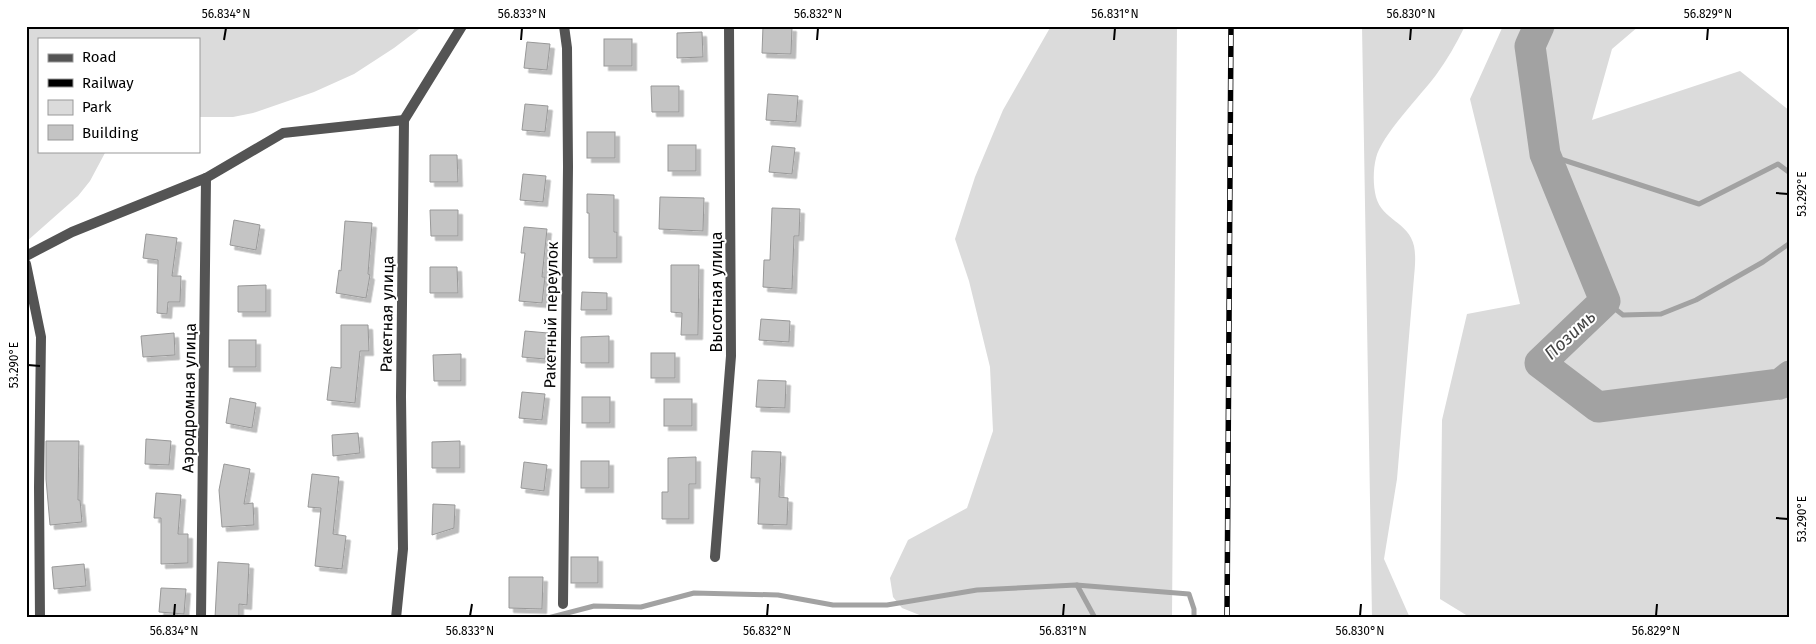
<svg xmlns="http://www.w3.org/2000/svg" width="1816" height="644" viewBox="0 0 1816 644" font-family="'Fira Sans',sans-serif">
<style>
.green{fill:#dbdbdb}
.lines{fill:none;stroke-linecap:round;stroke-linejoin:round}
.stream{stroke:#a2a2a2;stroke-width:5}
.river{stroke:#a2a2a2;stroke-width:31}
.building{fill:#c4c4c4;stroke:#989898;filter:url(#shadow)}
.minor{stroke:#545454;stroke-width:10}
.rail-casing{stroke:#000;stroke-width:5.5}
.rail{stroke:#fff;stroke-width:4;stroke-dasharray:11;stroke-linecap:butt}
.ticks{fill:none;stroke:#000;stroke-width:2}
.labels{text-anchor:middle;dominant-baseline:central;stroke-width:4;stroke-linejoin:round;paint-order:stroke}
.street-label{font-size:16px;fill:#000;stroke:#fff}
.water-label{font-size:18px;font-style:italic;fill:#434343;stroke:#fff}
.neatline{fill:none;stroke:#000;stroke-width:2}
.ticks-label{font-size:12px;text-anchor:middle;fill:#000}
</style>
<defs>
<filter id="shadow"><feDropShadow dx="4.5" dy="4.5" stdDeviation="0" flood-color="#0004"/></filter>
</defs>
<rect width="100%" height="100%" fill="#fff"/>
<g class="green">
<path d="M26,26H423L394,48L354,74L314,92L253,113L233,117H199V39H39V151H106L90,181L78,196L26,242Z"/>
<path d="M1051,26H1177L1172,616L927,618L902,608L893,597L890,578L908,540L967,508L993,431L990,367L969,281L955,239L975,177L1003,110Z"/>
<path d="M1362,26H1465C1456,44 1447,60 1436,75C1421,95 1381,136 1376,158C1373,169 1373,186 1376,197C1382,220 1409,222 1414,246C1416,256 1415,267 1414,277L1397,479L1384,559L1410,618H1372Z"/>
<path d="M1503,26H1639L1612,49L1592,120L1740,71L1790,111V618H1471L1440,599L1442,420L1467,314L1520,304L1470,99Z"/>
</g>
<g class="lines">
<g class="stream">
<path d="M1545,154L1699,204L1778,164L1790,173"/>
<path d="M1605,301L1623,315L1661,314L1696,300L1763,262L1790,243"/>
<path d="M1077,585L1095,618"/>
<path d="M548,618L594,606L641,607L694,593L778,595L833,605H887L977,590L1076,585L1189,594L1194,609V618"/>
</g>
<path class="river" d="M1539,26L1530,46L1545,154L1605,301L1540,363L1598,407L1780,384L1790,376"/>
</g>
<g class="building">
<path d="M763,26L792,27L791,54L762,53Z"/>
<path d="M702,32L703,57L677,58V33Z"/>
<rect x="604" y="39" width="28" height="27"/>
<path d="M527,42L550,44L547,70L524,68Z"/>
<path d="M651,86H679V112H652Z"/>
<path d="M768,94L798,96L796,122L766,120Z"/>
<path d="M525,104L548,106L545,132L522,130Z"/>
<rect x="587" y="132" width="28" height="26"/>
<rect x="668" y="145" width="28" height="26"/>
<path d="M772,146L795,148L792,174L769,172Z"/>
<path d="M430,155H457L458,182H430Z"/>
<path d="M523,174L546,176L543,202L520,200Z"/>
<path d="M587,194L614,195V232H617V258H589V213H587Z"/>
<path d="M660,197L704,198L703,231L659,229Z"/>
<path d="M772,208L800,209L799,236H794L792,289L763,287L764,260H770Z"/>
<path d="M430,210H458V236H431Z"/>
<path d="M234,220L260,225L256,250L230,245Z"/>
<path d="M345,221L372,223L368,274L370,275L366,298L336,293L339,270L341,271Z"/>
<path d="M524,227L547,229L542,277H545L542,303L519,301L525,253H521Z"/>
<path d="M146,234L177,238L172,276H181L180,302H168L167,314L157,313L158,260L143,258Z"/>
<path d="M671,265H699L698,335H681L682,313L671,312Z"/>
<path d="M430,267H457L458,293H430Z"/>
<path d="M266,285V312H238V286Z"/>
<path d="M582,292L607,293V310H581Z"/>
<path d="M761,319L790,321L789,342L759,340Z"/>
<path d="M341,325H368L369,351H360L355,403L327,400L331,367L341,368Z"/>
<path d="M525,331L548,333L545,359L522,357Z"/>
<path d="M174,333L175,355L143,357L141,336Z"/>
<path d="M609,336V363H581V337Z"/>
<rect x="229" y="340" width="27" height="27"/>
<rect x="651" y="353" width="24" height="25"/>
<path d="M461,354V381H434L433,355Z"/>
<path d="M758,380L786,381L785,408L756,407Z"/>
<path d="M522,392L545,394L542,420L519,418Z"/>
<rect x="582" y="397" width="28" height="26"/>
<path d="M230,398L256,403L252,428L226,423Z"/>
<rect x="664" y="399" width="28" height="27"/>
<path d="M358,433L360,453L333,456L332,435Z"/>
<path d="M146,439L171,441L169,465L145,464Z"/>
<path d="M46,441H79L78,500H80L82,522L50,525L46,479Z"/>
<path d="M460,441V468H432V442Z"/>
<path d="M752,451L781,452L779,497L788,498L787,525L758,524L760,478H751Z"/>
<path d="M696,457V484H689V519H662V492H668V458Z"/>
<rect x="581" y="461" width="28" height="27"/>
<path d="M524,462L547,465L544,491L521,488Z"/>
<path d="M224,464L250,469L244,504L253,503L254,525L222,527L219,490Z"/>
<path d="M312,474L339,477L333,534L346,536L342,569L315,566L321,508L308,507Z"/>
<path d="M156,493L181,495L178,534H188V563L161,564V518H154Z"/>
<path d="M433,504L455,505L454,528L432,535Z"/>
<rect x="571" y="557" width="27" height="26"/>
<path d="M218,562L249,564L247,605L239,604V618H215Z"/>
<path d="M84,564L86,586L54,589L52,567Z"/>
<path d="M509,577H543L542,609L509,608Z"/>
<path d="M161,588L186,589L184,614L159,612Z"/>
</g>
<g class="lines">
<g class="minor">
<path d="M26,256L72,232L206,178L283,133L404,120"/>
<path d="M26,264L41,337L39,487L40,618"/>
<path d="M715,557L731,356L729,26"/>
<path d="M563,604L568,167L567,48L564,26"/>
<path d="M201,618L206,178"/>
<path d="M396,618L403,549L401,397L404,120L462,26"/>
</g>
<g class="rail-casing">
<path id="rail" d="M1227,618L1231,26"/>
</g>
<use href="#rail" class="rail"/>
</g>
<path class="ticks" d="M224,40L226,28M521,40L522,28M817,40L818,28M1114,40L1115,28M1410,40L1411,28M1707,40L1708,28M1776,193L1788,194M28,365L40,366M1776,518L1788,519M174,616L175,604M470,616L472,604M767,616L768,604M1063,616L1064,604M1360,616L1361,604M1656,616L1657,604"/>
<g class="labels">
<g class="street-label">
<text transform="translate(716 292) rotate(-90)">Высотная улица</text>
<text transform="translate(387 314) rotate(-89)">Ракетная улица</text>
<text transform="translate(551 315) rotate(-89)">Ракетный переулок</text>
<text transform="translate(189 398) rotate(-89)">Аэродромная улица</text>
</g>
<g class="water-label">
<text transform="translate(1570 335) rotate(-43)">Позимь</text>
</g>
</g>
<rect width="1816" height="644" fill="none" stroke="#ffffff" stroke-width="55"/>
<rect x="38" y="38" width="162" height="115" fill="#ffffff" stroke="#999999"/>
<rect x="48" y="54" width="25" height="8" fill="#545454" stroke="#999999"/>
<text x="82" y="62" font-size="15" fill="#000000">Road</text>
<rect x="48" y="79" width="25" height="8" fill="#000000" stroke="#999999"/>
<text x="82" y="88" font-size="15" fill="#000000">Railway</text>
<rect x="48" y="100" width="25" height="15" fill="#dbdbdb" stroke="#999999"/>
<text x="82" y="112" font-size="15" fill="#000000">Park</text>
<rect x="48" y="125" width="25" height="15" fill="#c4c4c4" stroke="#999999"/>
<text x="82" y="138" font-size="15" fill="#000000">Building</text>
<rect x="28" y="28" width="1760" height="588" class="neatline"/>
<g class="ticks-label">
<text x="226" y="18">56.834°N</text>
<text x="522" y="18">56.833°N</text>
<text x="818" y="18">56.832°N</text>
<text x="1115" y="18">56.831°N</text>
<text x="1411" y="18">56.830°N</text>
<text x="1708" y="18">56.829°N</text>
<text transform="translate(1802 194) rotate(-90)" y="4">53.292°E</text>
<text transform="translate(14 365) rotate(-90)" y="4">53.290°E</text>
<text transform="translate(1802 519) rotate(-90)" y="4">53.290°E</text>
<text x="174" y="635">56.834°N</text>
<text x="470" y="635">56.833°N</text>
<text x="767" y="635">56.832°N</text>
<text x="1063" y="635">56.831°N</text>
<text x="1360" y="635">56.830°N</text>
<text x="1656" y="635">56.829°N</text>
</g>
</svg>
